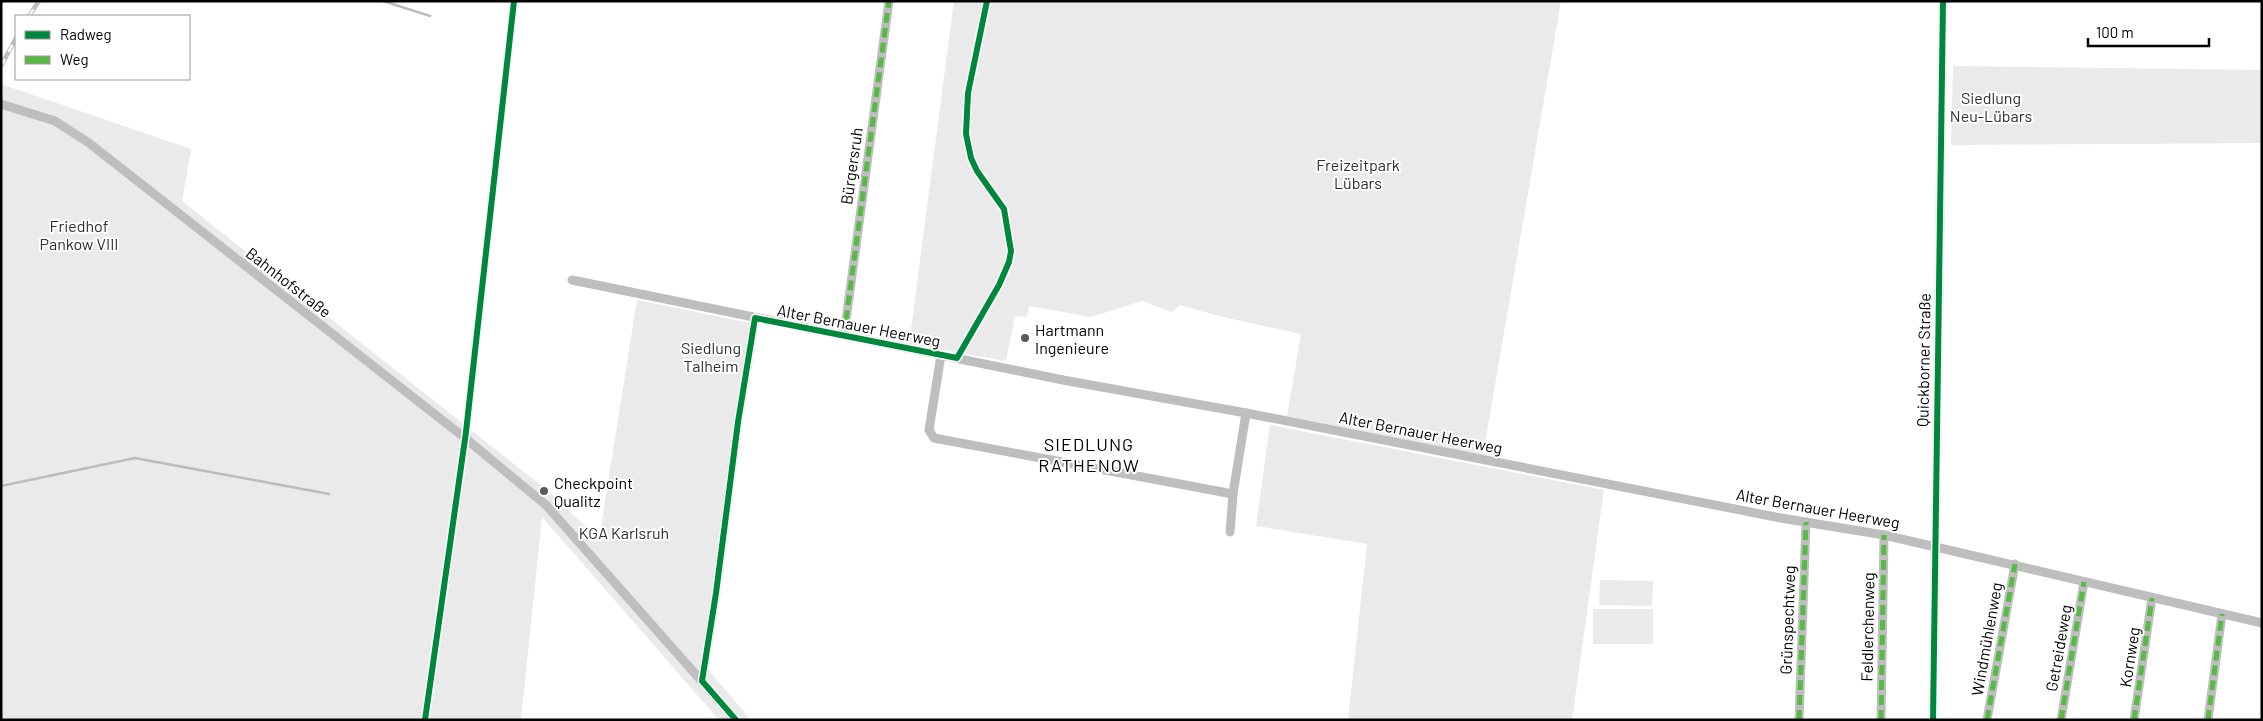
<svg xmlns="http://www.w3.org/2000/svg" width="2263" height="721" viewBox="0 0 2263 721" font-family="Barlow,sans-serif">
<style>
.green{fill:#eaeaea}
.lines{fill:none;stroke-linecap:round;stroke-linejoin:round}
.stream{stroke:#bcbcbc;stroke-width:2.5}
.minor{stroke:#bebebe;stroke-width:9}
.rail-casing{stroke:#bdbdbd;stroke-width:4.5}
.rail{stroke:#fff;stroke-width:2.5;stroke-dasharray:8;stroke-linecap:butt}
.quiet{stroke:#58b947;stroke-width:5;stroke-dasharray:10 5;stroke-linecap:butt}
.cycleway-casing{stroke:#fff;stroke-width:9}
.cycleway{stroke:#00873e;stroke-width:6}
.poi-dot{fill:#595959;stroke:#fff;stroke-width:2}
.labels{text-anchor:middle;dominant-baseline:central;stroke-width:4;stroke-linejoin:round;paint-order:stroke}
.park-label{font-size:16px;fill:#2f2f2f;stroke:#fff}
.street-label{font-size:16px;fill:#000;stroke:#fff}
.poi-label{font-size:16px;fill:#000;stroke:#fff;text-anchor:start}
.neighbourhood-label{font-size:18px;letter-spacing:1px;fill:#000;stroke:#fff}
</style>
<rect width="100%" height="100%" fill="#fff"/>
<g class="green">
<path d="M954,1H1561L1483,455L1287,416L1301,334L1223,317L1180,305L1172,312L1142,301L1091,317L1029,306L1027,317L1015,316L1006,361L909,344Z"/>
<path d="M1953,66L2262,70V143L1951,145Z"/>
<path d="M1,84L191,149L182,201L548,491L599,539L637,300L755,324L705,666L751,720H719L542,517L521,720H1Z"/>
<path d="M1270,425L1604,490L1572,720H1348L1367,544L1256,526Z"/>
<path d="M1600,580L1653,581L1652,606L1599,605Z"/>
<rect x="1593" y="609" width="60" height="35"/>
</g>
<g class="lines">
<g class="stream">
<path d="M383,1L430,16"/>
<path d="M1,486L135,458L329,494"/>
</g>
<g class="minor">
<path d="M1,104L55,121L89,143L465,438L546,505L736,720"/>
<path d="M572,280L1063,380L1246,413L1781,518L1884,535L2262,623"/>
<path d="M844,335L889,1"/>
<path d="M941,355L929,430L934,438L1233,494"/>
<path d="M1230,532L1233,494L1246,413"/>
<path d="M702,681L716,593L738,422L755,318"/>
<path d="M1799,720L1806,522"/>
<path d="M1881,720L1884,535"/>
<path d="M1933,720L1943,1"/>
<path d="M1987,720L2015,564"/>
<path d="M2061,720L2084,582"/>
<path d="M2134,720L2152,598"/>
<path d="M2208,720L2222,614"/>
</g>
<g class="rail-casing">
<g id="rail">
<path d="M29,16L39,1"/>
<path d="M1,66L16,38"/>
</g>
</g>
<use href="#rail" class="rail"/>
<g class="quiet">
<path d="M844,335L889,1"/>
<path d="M1799,720L1806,522"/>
<path d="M1881,720L1884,535"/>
<path d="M1987,720L2015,564"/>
<path d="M2061,720L2084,582"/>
<path d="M2134,720L2152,598"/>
<path d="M2208,720L2222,614"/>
</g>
<g class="cycleway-casing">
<g id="cycleway">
<path d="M425,720L466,432L514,1"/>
<path d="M736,720L702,681L716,593L738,422L755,318L957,358L999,285L1009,262L1011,251L1004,209L977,171L971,158L966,134L968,93L987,1"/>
<path d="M1933,720L1943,1"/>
</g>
</g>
<use href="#cycleway" class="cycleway"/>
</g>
<g class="poi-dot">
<circle cx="1025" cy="338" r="5"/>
<circle cx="544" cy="491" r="5"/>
</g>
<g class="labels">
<g class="park-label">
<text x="1991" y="97">Siedlung<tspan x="1991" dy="18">Neu-Lübars</tspan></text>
<text x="1358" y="164">Freizeitpark<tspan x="1358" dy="18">Lübars</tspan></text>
<text x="79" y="225">Friedhof<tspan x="79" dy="18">Pankow VIII</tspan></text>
<text x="711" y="347">Siedlung<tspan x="711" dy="18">Talheim</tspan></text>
<text x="624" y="532">KGA Karlsruh</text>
</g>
<g class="street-label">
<text transform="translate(851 166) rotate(-82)">Bürgersruh</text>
<text transform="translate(289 282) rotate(38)">Bahnhofstraße</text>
<text transform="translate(859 325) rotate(11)">Alter Bernauer Heerweg</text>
<text transform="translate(1923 360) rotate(-89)">Quickborner Straße</text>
<text transform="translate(1421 432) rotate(11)">Alter Bernauer Heerweg</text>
<text transform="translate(1818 508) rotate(10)">Alter Bernauer Heerweg</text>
<text transform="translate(1787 620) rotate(-88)">Grünspechtweg</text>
<text transform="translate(1867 627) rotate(-89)">Feldlerchenweg</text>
<text transform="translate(1986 639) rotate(-80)">Windmühlenweg</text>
<text transform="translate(2058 648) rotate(-80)">Getreideweg</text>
<text transform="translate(2129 657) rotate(-81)">Kornweg</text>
</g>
<g class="poi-label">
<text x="1035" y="329">Hartmann<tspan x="1035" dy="18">Ingenieure</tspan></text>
<text x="554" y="482">Checkpoint<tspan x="554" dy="18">Qualitz</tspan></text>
</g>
<g class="neighbourhood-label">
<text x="1089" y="444">SIEDLUNG<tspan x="1089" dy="21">RATHENOW</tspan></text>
</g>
</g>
<rect width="2263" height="721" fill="none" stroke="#000000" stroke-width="5"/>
<rect x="15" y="15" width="175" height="65" fill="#ffffff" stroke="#999999"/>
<rect x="25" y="31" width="25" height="8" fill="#00873e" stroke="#999999"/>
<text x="60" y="40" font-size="15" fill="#000000">Radweg</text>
<rect x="25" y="56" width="25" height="8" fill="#58b947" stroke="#999999"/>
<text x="60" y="65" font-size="15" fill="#000000">Weg</text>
<path d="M2088 38v8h121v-8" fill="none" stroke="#000000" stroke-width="2.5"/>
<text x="2096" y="38" font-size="15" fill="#000000" stroke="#ffffff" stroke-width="4" paint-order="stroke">100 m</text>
</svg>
